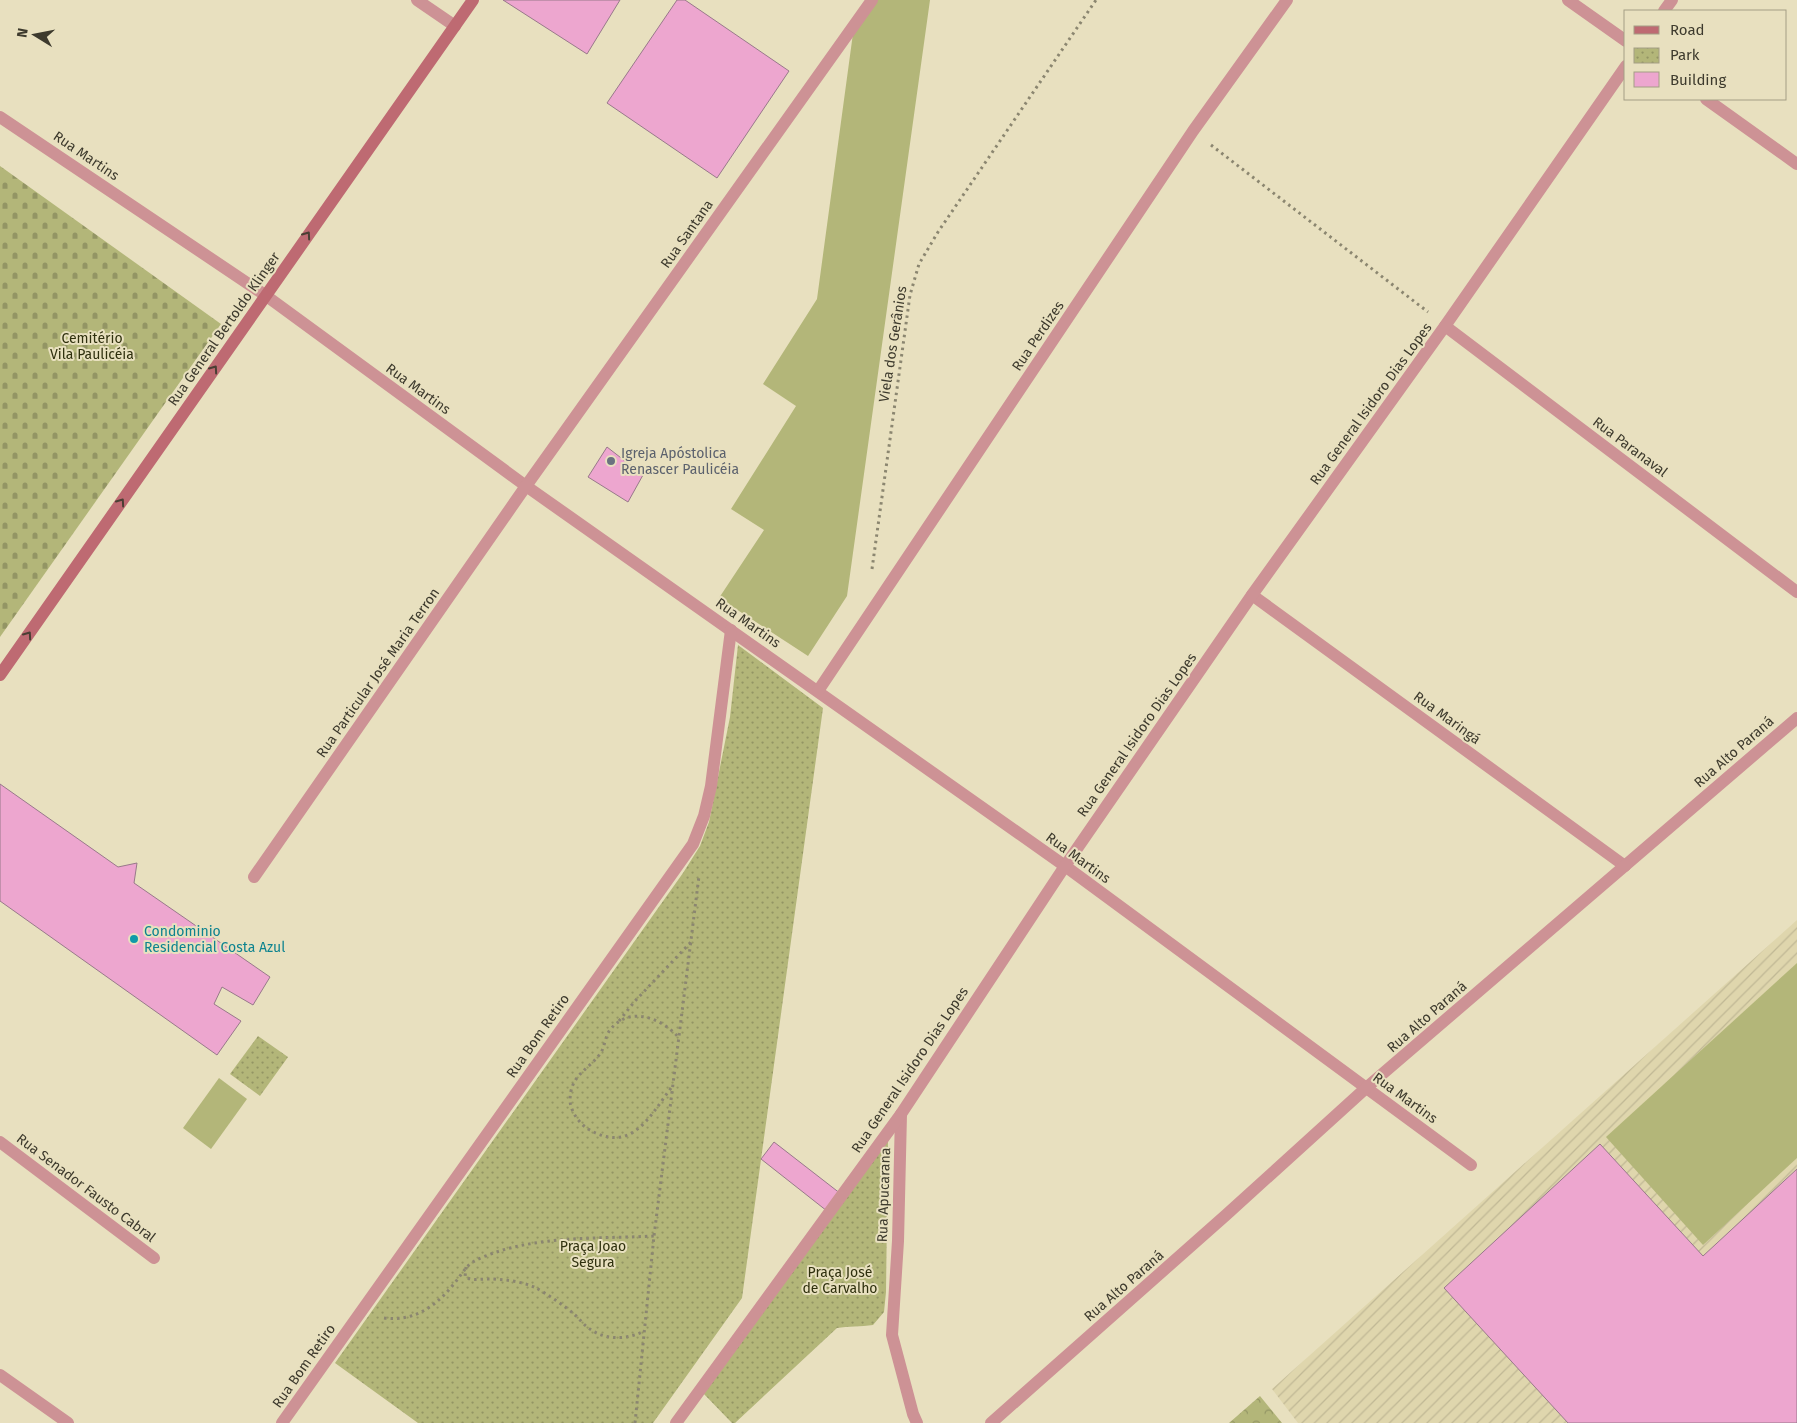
<svg xmlns="http://www.w3.org/2000/svg" width="1797" height="1423" viewBox="0 0 1797 1423" font-family="'Fira Sans',sans-serif">
<style>
.industrial{fill:url(#industrial-furrows)}
.grass{fill:#b3b679}
.forest{fill:url(#forest-crowns)}
.cemetery{fill:url(#cemetery-stones)}
.park{fill:url(#park-dots)}
.building{fill:#eda6cf;stroke:#98798a}
.lines{fill:none;stroke-linecap:round;stroke-linejoin:round}
.path{stroke:#8b8670;stroke-width:3;stroke-dasharray:2.5 4;stroke-linecap:butt}
.street{stroke:#cd9295;stroke-width:12}
.secondary{stroke:#be6a72;stroke-width:12}
.oneway{stroke:#4a3f34}
.worship-dot{fill:#6b7280;stroke:#e8e0bf;stroke-width:2}
.culture-dot{fill:#0f9aa8;stroke:#e8e0bf;stroke-width:2}
.labels{text-anchor:middle;dominant-baseline:central;stroke-width:4;stroke-linejoin:round;paint-order:stroke}
.street-label{font-size:14px;fill:#3d3a2d;stroke:#e8e0bf}
.park-label{font-size:14px;fill:#2f300e;stroke:#e8e0bf}
.worship-label{font-size:14px;fill:#5b616d;stroke:#e8e0bf;text-anchor:start}
.culture-label{font-size:14px;fill:#0d838f;stroke:#e8e0bf;text-anchor:start}
</style>
<defs>
<pattern id="industrial-furrows" width="10" height="10" patternUnits="userSpaceOnUse" patternTransform="scale(1.25)"><rect width="10" height="10" fill="#dfd6ad"/><path d="M-1 1l2-2M0 10L10 0M9 11l2-2" fill="none" stroke="#c0b895"/></pattern>
<pattern id="forest-crowns" width="20" height="18" patternUnits="userSpaceOnUse" patternTransform="scale(1.25)"><rect width="20" height="18" fill="#b3b679"/><path d="M2 6a3 3 0 1 1 6 0M12 15a3 3 0 1 1 6 0" fill="none" stroke="#939564"/></pattern>
<pattern id="cemetery-stones" width="16" height="16" patternUnits="userSpaceOnUse" patternTransform="scale(1.25)"><rect width="16" height="16" fill="#b3b679"/><path d="M2 7V4a2 2 0 0 1 4 0v3zM10 15v-3a2 2 0 0 1 4 0v3z" fill="#939564"/></pattern>
<pattern id="park-dots" width="8" height="8" patternUnits="userSpaceOnUse" patternTransform="scale(1.25)"><rect width="8" height="8" fill="#b3b679"/><path d="M2 2h.1M6 6h.1" fill="none" stroke="#939564" stroke-width="1.8" stroke-linecap="round"/></pattern>
</defs>
<rect width="100%" height="100%" fill="#e8e0bf"/>
<path class="industrial" d="M1797,920V1423H1298L1272,1389Z"/>
<g class="grass">
<path d="M872,0H930L847,596L808,656L719,598L764,530L731,509L796,406L763,384L817,299L854,26Z"/>
<path d="M1797,963V1158L1703,1245L1606,1137Z"/>
<path d="M219,1078L247,1099L211,1149L183,1128Z"/>
</g>
<path class="forest" d="M1260,1396L1282,1423H1229Z"/>
<path class="cemetery" d="M0,166L221,324L0,637Z"/>
<g class="park">
<path d="M738,645L823,708L742,1298L653,1423H418L335,1363L683,873L700,846L709,822L730,717Z"/>
<path d="M258,1036L288,1057L260,1096L230,1074Z"/>
<path d="M888,1135L886,1292L884,1312L873,1325C861,1327 848,1326 837,1328L735,1423H732L701,1391Z"/>
</g>
<g class="building">
<path d="M503,0H620L587,54Z"/>
<path d="M677,0H685L789,71L717,178L607,103Z"/>
<path d="M607,447L643,475L628,502L588,477Z"/>
<path d="M0,784L118,867L137,863L134,883L270,977L253,1005L222,987L214,1004L241,1021L217,1055L0,901Z"/>
<path d="M774,1142L841,1194L827,1211L761,1159Z"/>
<path d="M1600,1144L1703,1256L1797,1169V1423H1568L1444,1288Z"/>
</g>
<g class="lines">
<g class="path">
<path d="M1211,145L1428,312"/>
<path d="M872,569L910,295L919,264L938,232L1096,0"/>
<path d="M619,1021L635,1001L691,942"/>
<path d="M671,1088C648,1119 631,1154 588,1129C579,1123 571,1112 570,1101C570,1075 587,1071 600,1054C605,1047 605,1036 610,1030C629,1005 662,1018 679,1038"/>
<path d="M466,1267L465,1277C473,1281 479,1279 488,1279C502,1279 520,1281 534,1287C546,1293 565,1306 575,1315C579,1318 582,1323 586,1326C602,1340 625,1341 644,1331"/>
<path d="M384,1318C414,1322 436,1306 453,1285C465,1271 465,1264 483,1257C536,1235 598,1239 654,1236"/>
<path d="M635,1423L654,1236L699,876"/>
</g>
<g class="street">
<path d="M417,0L455,26"/>
<path d="M1568,0L1626,41"/>
<path d="M1664,11L1672,0"/>
<path d="M1706,99L1797,164"/>
<path d="M0,117L265,295L526,486L1065,866L1471,1165"/>
<path d="M1445,326L1797,592"/>
<path d="M1252,595L1625,866"/>
<path d="M818,691L1193,131L1287,0"/>
<path d="M254,877L526,486L872,0"/>
<path d="M901,1114L898,1241L892,1335L913,1414L917,1423"/>
<path d="M0,1142L154,1258"/>
<path d="M0,1375L68,1423"/>
<path d="M282,1423L693,844L704,816L711,786L731,630"/>
<path d="M676,1423L901,1114L1065,866L1252,595L1445,326L1626,66"/>
<path d="M991,1423L1226,1215L1366,1088L1797,718"/>
</g>
<path class="secondary" d="M0,675L473,0"/>
</g>
<defs><path id="oneway-chevron" d="M-2-3.5L2.5 0L-2 3.5" fill="none" stroke-width="1.6" stroke-linecap="round" stroke-linejoin="round" transform="scale(1.25)"/></defs>
<g class="oneway">
<use href="#oneway-chevron" transform="translate(307 235) rotate(-55)"/>
<use href="#oneway-chevron" transform="translate(214 369) rotate(-55)"/>
<use href="#oneway-chevron" transform="translate(121 502) rotate(-55)"/>
<use href="#oneway-chevron" transform="translate(28 635) rotate(-55)"/>
</g>
<circle class="worship-dot" cx="611" cy="461" r="5"/>
<circle class="culture-dot" cx="134" cy="939" r="5"/>
<g class="labels">
<g class="street-label">
<text transform="translate(86 156) rotate(34)">Rua Martins</text>
<text transform="translate(687 234) rotate(-55)">Rua Santana</text>
<text transform="translate(224 329) rotate(-55)">Rua General Bertoldo Klinger</text>
<text transform="translate(1038 336) rotate(-56)">Rua Perdizes</text>
<text transform="translate(893 344) rotate(-81)">Viela dos Gerânios</text>
<text transform="translate(418 389) rotate(36)">Rua Martins</text>
<text transform="translate(1371 404) rotate(-54)">Rua General Isidoro Dias Lopes</text>
<text transform="translate(1630 447) rotate(37)">Rua Paranaval</text>
<text transform="translate(748 623) rotate(35)">Rua Martins</text>
<text transform="translate(378 673) rotate(-55)">Rua Particular José Maria Terron</text>
<text transform="translate(1447 718) rotate(36)">Rua Maringá</text>
<text transform="translate(1137 735) rotate(-55)">Rua General Isidoro Dias Lopes</text>
<text transform="translate(1734 752) rotate(-41)">Rua Alto Paraná</text>
<text transform="translate(1078 858) rotate(36)">Rua Martins</text>
<text transform="translate(1427 1017) rotate(-41)">Rua Alto Paraná</text>
<text transform="translate(538 1036) rotate(-55)">Rua Bom Retiro</text>
<text transform="translate(910 1070) rotate(-56)">Rua General Isidoro Dias Lopes</text>
<text transform="translate(1405 1098) rotate(36)">Rua Martins</text>
<text transform="translate(86 1188) rotate(37)">Rua Senador Fausto Cabral</text>
<text transform="translate(884 1195) rotate(-88)">Rua Apucarana</text>
<text transform="translate(1124 1286) rotate(-41)">Rua Alto Paraná</text>
<text transform="translate(304 1366) rotate(-55)">Rua Bom Retiro</text>
</g>
<g class="park-label">
<text x="92" y="338">Cemitério<tspan x="92" dy="16">Vila Paulicéia</tspan></text>
<text x="593" y="1246">Praça Joao<tspan x="593" dy="16">Segura</tspan></text>
<text x="840" y="1272">Praça José<tspan x="840" dy="16">de Carvalho</tspan></text>
</g>
<g class="worship-label">
<text x="621" y="453">Igreja Apóstolica<tspan x="621" dy="16">Renascer Paulicéia</tspan></text>
</g>
<g class="culture-label">
<text x="144" y="931">Condominio<tspan x="144" dy="16">Residencial Costa Azul</tspan></text>
</g>
</g>
<rect x="1624" y="10" width="162" height="90" fill="#e8e0bf" stroke="#a49e85"/>
<rect x="1634" y="26" width="25" height="8" fill="#be6a72" stroke="#a49e85"/>
<text x="1670" y="35" font-size="15" fill="#3d3a2d">Road</text>
<rect x="1634" y="48" width="25" height="15" fill="url(#park-dots)" stroke="#a49e85"/>
<text x="1670" y="60" font-size="15" fill="#3d3a2d">Park</text>
<rect x="1634" y="72" width="25" height="15" fill="#eda6cf" stroke="#a49e85"/>
<text x="1670" y="85" font-size="15" fill="#3d3a2d">Building</text>
<g transform="translate(35 35) rotate(280)" stroke="#e8e0bf" stroke-width="4" paint-order="stroke">
<path d="M0-4L9 19L0 12L-9 19Z" fill="#3d3a2d"/>
<text y="-8" font-size="14" font-weight="bold" text-anchor="middle" fill="#3d3a2d">N</text>
</g>
</svg>
